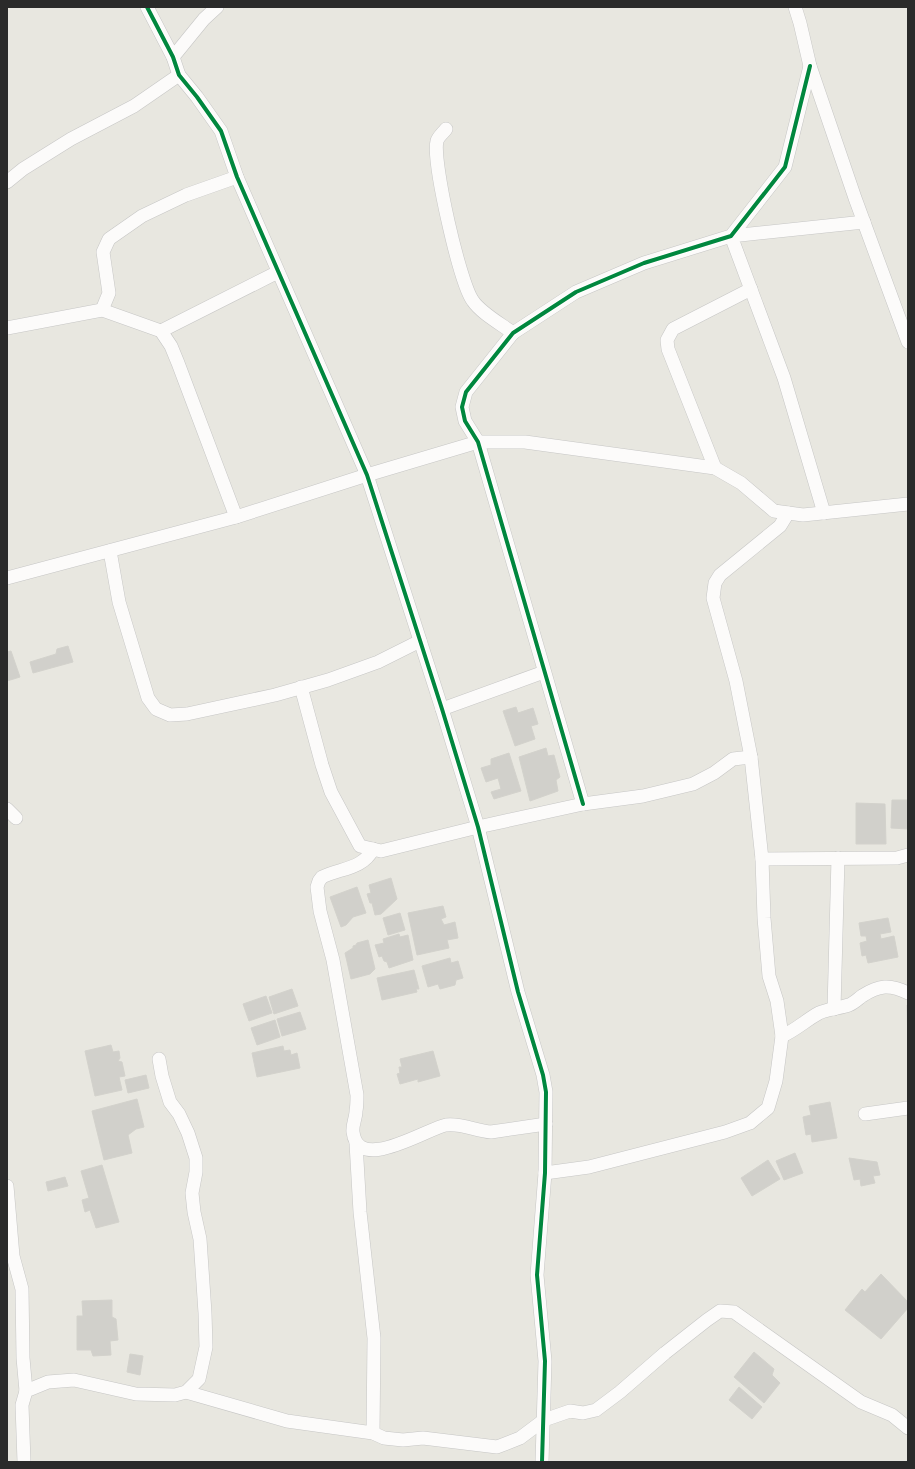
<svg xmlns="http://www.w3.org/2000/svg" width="915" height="1469" viewBox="0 0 915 1469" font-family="'IBM Plex Sans',sans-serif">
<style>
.building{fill:#d1d0cb;stroke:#d3d2cc}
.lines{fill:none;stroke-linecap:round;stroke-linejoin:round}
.minor-casing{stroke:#c6c6c5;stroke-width:14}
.minor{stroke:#fcfbfa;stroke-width:13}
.cycleway-casing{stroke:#fff;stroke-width:6}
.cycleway{stroke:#00873e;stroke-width:4}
</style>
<rect width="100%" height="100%" fill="#e8e7e0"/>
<g class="building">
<path d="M68,646L73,662L33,673L30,662L56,654L57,649Z"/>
<path d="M11,651L20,677L7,681V652Z"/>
<path d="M516,707L518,713L533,708L538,724L531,726L535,739L515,746L503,711Z"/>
<path d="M546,748L548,756L554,755L560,777L556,780L558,791L530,801L519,757Z"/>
<path d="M509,753L521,791L494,799L491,792L501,789L498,778L486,782L481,768L491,765V759Z"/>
<path d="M892,800H908V829L891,828Z"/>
<path d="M856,803L885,804L886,844H856Z"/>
<path d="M391,878L397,899L381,914L375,915L372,903H370L367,894L371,893L369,885Z"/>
<path d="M357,887L366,913L353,917L346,925L341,927L330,897Z"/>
<path d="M443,906L446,917L441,919L444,925L455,922L458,938L447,940L449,948L417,955L408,913Z"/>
<path d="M400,913L405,930L388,935L383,918Z"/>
<path d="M888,918L891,932L880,934L881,939L894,936L898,957L868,963L866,955L862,956L860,943L867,941L866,936H861L859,923Z"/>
<path d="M399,934L400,937L408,935L413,960L389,968L387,962L384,961L382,956L379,957L375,945L384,943L383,939Z"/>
<path d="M368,940L375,969L370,974L351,979L345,953L353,948V946L356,945L357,943Z"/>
<path d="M450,958L451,963L458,961L463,978L456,980L455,985L440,989L438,984L428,987L422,966Z"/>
<path d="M414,970L419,989H416L417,992L382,1000L377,978Z"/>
<path d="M292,989L298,1006L274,1014L269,997Z"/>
<path d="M266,996L272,1013L249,1021L243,1004Z"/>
<path d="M907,1005H908V1047Z"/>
<path d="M300,1012L306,1029L282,1036L277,1019Z"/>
<path d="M275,1020L280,1037L257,1045L251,1028Z"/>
<path d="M111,1045L113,1052L119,1051L120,1058L118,1061L122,1062L125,1076L119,1077L122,1090L95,1096L85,1051Z"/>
<path d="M283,1046L284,1051L290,1050L291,1055L297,1053L300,1068L257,1077L252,1053Z"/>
<path d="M433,1051L440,1076L418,1082V1079L400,1084L397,1074L400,1073L399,1067H402L400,1059Z"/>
<path d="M146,1075L149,1088L128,1093L125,1080Z"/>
<path d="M137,1099L144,1127L136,1129L128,1135L132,1153L104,1160L92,1111Z"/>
<path d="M830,1102L837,1138L812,1142L811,1134L806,1135L803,1117L811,1115L809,1106Z"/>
<path d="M795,1153L803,1173L784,1180L776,1161Z"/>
<path d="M849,1158L877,1162L880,1175L873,1176L875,1183L861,1186L860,1179L854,1180Z"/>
<path d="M768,1160L780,1179L752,1196L741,1178Z"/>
<path d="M102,1165L119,1222L96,1228L90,1210L85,1212L82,1200L89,1198L81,1171Z"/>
<path d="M65,1177L68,1186L48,1191L46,1182Z"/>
<path d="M881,1274L908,1302V1308L881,1339L845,1310L862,1289L865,1292Z"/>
<path d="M112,1300V1317L116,1319L118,1340L110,1341L111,1355L93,1356L91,1350H77V1316H83L82,1301Z"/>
<path d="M754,1352L774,1369L772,1375L780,1383L764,1403L734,1377Z"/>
<path d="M130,1354L143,1356L140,1375L127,1372Z"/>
<path d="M739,1387L762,1407L752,1419L729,1400Z"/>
</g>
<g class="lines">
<g class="minor-casing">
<g id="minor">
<path d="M147,7L173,57L179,75L197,97L221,131L237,177L367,475L442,709L478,827L518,992L543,1075L546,1092L545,1173L537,1275L545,1361L542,1462"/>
<path d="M795,7L800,23L810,66L855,198L908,342"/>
<path d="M173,57L204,19L217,7"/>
<path d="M446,129C443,133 438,137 437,141C432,161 460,284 473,301C481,313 501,324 513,333"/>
<path d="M7,182L23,169L71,139L134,106L179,75"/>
<path d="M102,310L109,293L103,252L109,239L142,216L186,195L237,177"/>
<path d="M7,328L102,310L161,331L171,346L178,363L236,517"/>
<path d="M161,331L278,272"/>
<path d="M715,468L668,349L667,340L673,329L751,289"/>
<path d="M824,513L784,378L731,236L864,222"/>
<path d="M110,551L119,602L148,698L156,709L170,715L187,714L275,695L328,680L378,662L420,641"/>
<path d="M7,578L236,517L367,475L478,442H525L715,468L741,483L774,511L803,515L908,504"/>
<path d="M301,687L322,765L331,792L360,846L381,851L478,827L583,804L643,796L693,784L714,773L733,759L751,757"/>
<path d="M442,709L544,672"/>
<path d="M583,804L478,442L465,421L462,407L466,392L513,333L576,292L644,263L731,236L785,167L810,66"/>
<path d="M7,809L16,818"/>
<path d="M373,849C363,869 341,868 322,877L319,881L317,887L320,911L333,960L357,1095C357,1101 357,1106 356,1111C356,1118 352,1125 353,1132C358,1174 426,1129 446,1125C462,1123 476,1131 491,1132L546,1124"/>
<path d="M762,859L897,858L908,855"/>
<path d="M834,1009L838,858"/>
<path d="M782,1036C796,1030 806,1020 819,1013C828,1009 840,1008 849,1005C854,1003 858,999 862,996C879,985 890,984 908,993"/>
<path d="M865,1114L908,1108"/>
<path d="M356,1143L360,1212L374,1338L373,1433"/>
<path d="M545,1173L589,1167L725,1132L750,1123L768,1108L776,1081L782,1036L777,1001L769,976L764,918L762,859L751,757L736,681L713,598L715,583L720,575L780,526L788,513"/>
<path d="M7,1186L13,1256L22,1289L23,1358L26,1391"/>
<path d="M186,1392L287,1421L373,1433L384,1438L403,1440L423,1438L497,1447L520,1438L544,1420L570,1411L583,1413L596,1410L620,1392L665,1353L707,1320L720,1311L734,1312L861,1402L892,1415L908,1428"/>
<path d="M24,1462L22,1405L26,1391L48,1382L74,1380L136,1394L175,1395L186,1392L199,1379L206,1347L205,1313L200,1239L194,1212L192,1193L196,1172V1158L188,1133L179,1114L170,1102L162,1076L159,1059"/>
</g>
</g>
<use href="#minor" class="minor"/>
<g class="cycleway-casing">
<g id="cycleway">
<path d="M147,7L173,57L179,75L197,97L221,131L237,177L367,475L442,709L478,827L518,992L543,1075L546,1092L545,1173L537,1275L545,1361L542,1462"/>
<path d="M583,804L478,442L465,421L462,407L466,392L513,333L576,292L644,263L731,236L785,167L810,66"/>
</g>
</g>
<use href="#cycleway" class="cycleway"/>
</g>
<rect width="915" height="1469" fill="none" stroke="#2a2a2a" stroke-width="16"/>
</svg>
